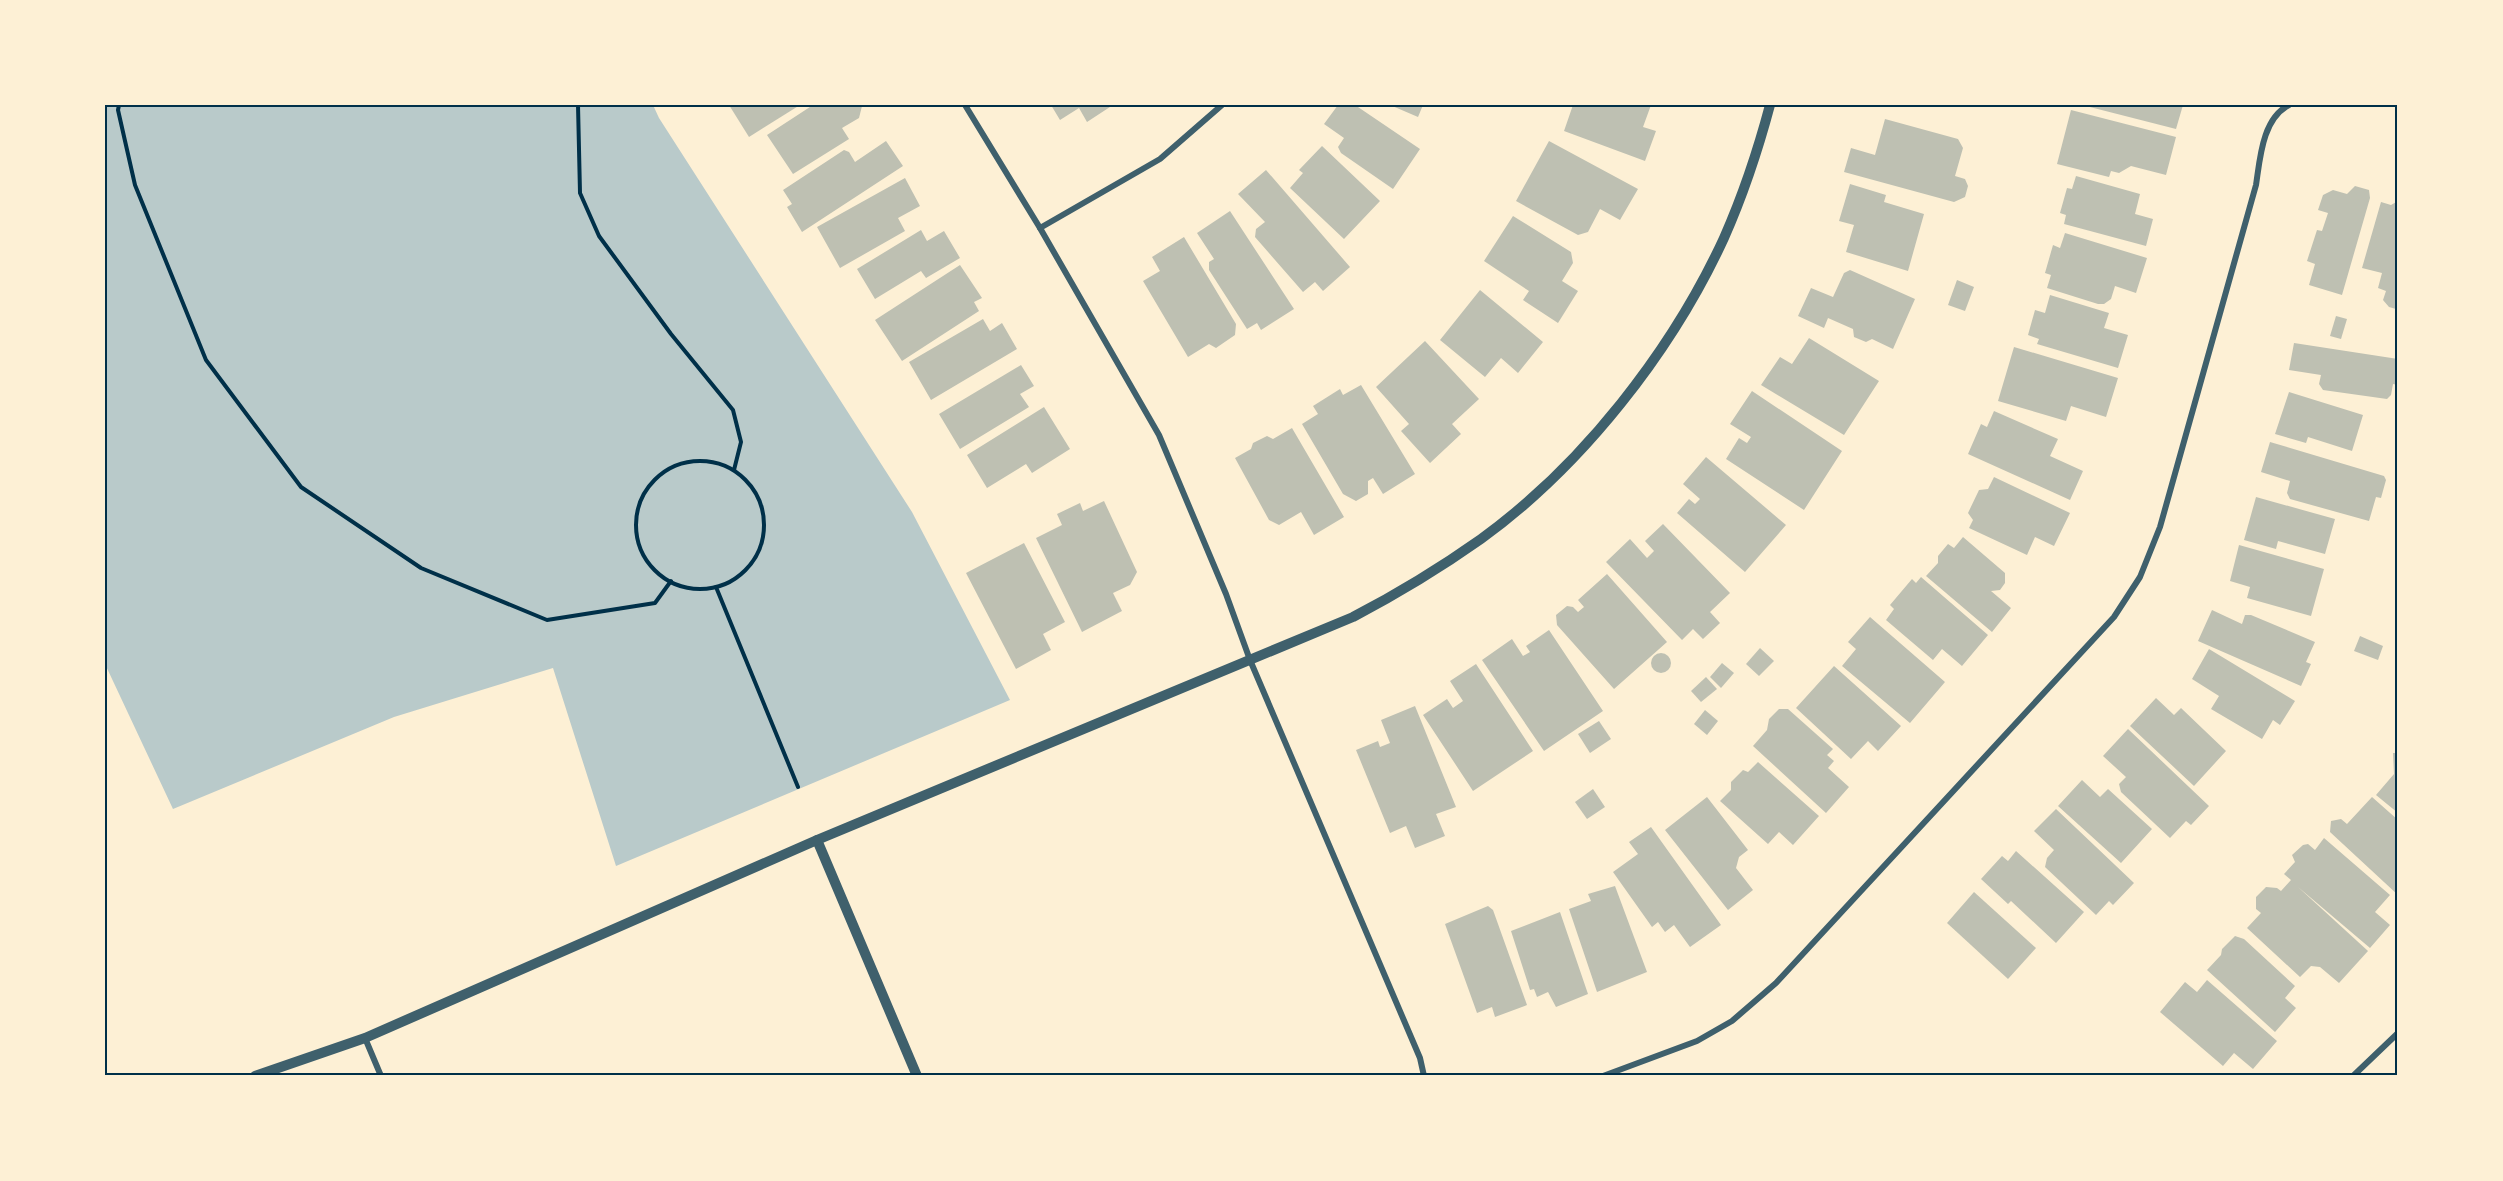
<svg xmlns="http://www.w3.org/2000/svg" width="2503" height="1181" viewBox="0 0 2503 1181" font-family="'Sofia Sans Condensed',sans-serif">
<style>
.green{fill:#b9caca}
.building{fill:#bec0b2}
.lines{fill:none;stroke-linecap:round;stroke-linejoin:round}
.path{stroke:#003049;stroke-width:4}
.minor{stroke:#3f606c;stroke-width:6}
.tertiary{stroke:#3f606c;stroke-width:10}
.neatline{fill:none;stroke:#003049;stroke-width:2}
</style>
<rect width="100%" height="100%" fill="#fdf0d5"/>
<path class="green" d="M105,105H653L659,118L912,512L1010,700L616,866L553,668L394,717L173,809L105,664Z"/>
<g class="building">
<path d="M729,105H800L749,137Z"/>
<path d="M813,105L862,106L859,118L842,128L849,139L793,174L767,135Z"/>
<path d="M1051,105H1113L1087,122L1079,108L1060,120Z"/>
<path d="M1338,105H1355L1420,149L1393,189L1341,153L1338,147L1344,138L1324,124Z"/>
<path d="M1390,105H1423L1418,117Z"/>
<path d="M1573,105H1651L1643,127L1656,131L1645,161L1564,131Z"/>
<path d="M2082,105H2183L2176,129Z"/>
<path d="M2071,110L2176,137L2166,175L2131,166L2119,173L2111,171L2109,177L2057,164Z"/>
<path d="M1885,119L1958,139L1963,148L1955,176L1965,179L1968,186L1965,197L1954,202L1844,172L1851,148L1875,155Z"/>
<path d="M886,141L903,166L802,232L787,207L792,204L783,190L844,150L849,152L855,162Z"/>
<path d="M1549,141L1638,189L1620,220L1600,209L1588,232L1578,235L1516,201Z"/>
<path d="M1322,146L1380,201L1344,239L1290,188L1303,173L1299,170Z"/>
<path d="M1266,170L1350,267L1323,291L1315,282L1303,292L1255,237L1256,229L1265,222L1238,194Z"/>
<path d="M2076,176L2140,194L2135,214L2153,219L2146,246L2064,224L2066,215L2060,213L2067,188L2072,189Z"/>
<path d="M905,178L920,206L898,218L905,231L840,268L817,227Z"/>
<path d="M1850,184L1886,195L1884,202L1924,214L1908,271L1846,252L1854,225L1839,221Z"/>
<path d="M2355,186L2369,190L2370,198L2342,295L2309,285L2315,264L2307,261L2317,230L2322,231L2328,213L2318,210L2323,195L2333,190L2347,194Z"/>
<path d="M2398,201V308L2396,309L2389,307L2383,300L2386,291L2378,288L2382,273L2362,268L2381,202L2391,205Z"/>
<path d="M1230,211L1294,309L1261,330L1257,323L1247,329L1209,270V262L1214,259L1197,233Z"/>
<path d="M1513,216L1571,252L1573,263L1562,281L1578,291L1558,323L1523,300L1529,291L1484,261Z"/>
<path d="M921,230L927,241L944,231L960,258L926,278L921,271L875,299L857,269Z"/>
<path d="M2065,233L2147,258L2136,293L2115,286L2111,299L2104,304H2098L2047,288L2051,275L2045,273L2053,245L2060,248Z"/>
<path d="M1184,237L1236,324L1235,335L1216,348L1209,344L1188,357L1143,281L1160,271L1152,257Z"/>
<path d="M960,265L982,298L974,302L979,311L902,361L875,320Z"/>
<path d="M1850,270L1915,299L1893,349L1872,339L1866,342L1854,337L1853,329L1828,318L1824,328L1798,316L1811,288L1833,297L1844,273Z"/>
<path d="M1957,280L1974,287L1965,311L1948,305Z"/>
<path d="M1480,290L1543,342L1518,373L1501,358L1485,377L1440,340Z"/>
<path d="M2050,295L2109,313L2104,328L2128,335L2118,368L2037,344L2039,339L2028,335L2035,310L2045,313Z"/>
<path d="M2336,316L2347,319L2341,339L2330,336Z"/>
<path d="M983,319L990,331L1002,323L1017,349L931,400L909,362Z"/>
<path d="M1809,338L1879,381L1844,435L1761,385L1780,357L1792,364Z"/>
<path d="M1425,341L1479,399L1452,424L1461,434L1430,463L1401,431L1409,424L1376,387Z"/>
<path d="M2294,343L2398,359V385L2393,384L2391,395L2387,399L2323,390L2319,384L2321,375L2289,370Z"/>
<path d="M2014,347L2118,378L2106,417L2071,406L2066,421L1998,401Z"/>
<path d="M1021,365L1034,386L1020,394L1029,407L960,449L939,414Z"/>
<path d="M1361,385L1415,474L1383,494L1373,478L1368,481V494L1356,501L1343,494L1302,424L1318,414L1313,406L1340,389L1343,395Z"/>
<path d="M1752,391L1842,451L1804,510L1726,459L1739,438L1747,443L1751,437L1730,424Z"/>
<path d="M2289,392L2363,415L2352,451L2308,437L2306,443L2275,434Z"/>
<path d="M1044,407L1070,449L1032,473L1026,464L987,488L967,455Z"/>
<path d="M1994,411L2058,439L2050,456L2083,471L2070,500L1968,454L1981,424L1987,427Z"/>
<path d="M1292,428L1344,517L1314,535L1301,512L1279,525L1269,520L1235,458L1251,449L1253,443L1267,436L1273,439Z"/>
<path d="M2270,442L2384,476L2386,480L2381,498L2376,497L2369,521L2290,499L2287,493L2290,481L2261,472Z"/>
<path d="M1706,457L1786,525L1745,572L1677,513L1689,499L1695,504L1700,499L1683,484Z"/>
<path d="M1994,477L2070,513L2054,546L2035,537L2027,555L1969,528L1973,520L1968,513L1979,490L1988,489Z"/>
<path d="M2256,497L2335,519L2325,554L2278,541L2276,549L2244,540Z"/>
<path d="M1104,501L1137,572L1130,585L1113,593L1122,611L1082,632L1036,538L1062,525L1057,514L1080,503L1083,511Z"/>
<path d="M1663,524L1730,593L1710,612L1720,623L1703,639L1693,629L1682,640L1606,562L1630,539L1647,558L1654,551L1645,541Z"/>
<path d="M1963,537L2005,573V583L2000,590L1991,591L2011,608L1992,632L1926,576L1938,563V556L1948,544L1954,548Z"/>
<path d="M1024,543L1065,622L1043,634L1051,650L1016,669L966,573Z"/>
<path d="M2239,545L2324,569L2311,616L2247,598L2250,587L2230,581Z"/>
<path d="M1607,574L1667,642L1614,689L1557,625L1556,615L1567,606L1573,607L1578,612L1584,607L1578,600Z"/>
<path d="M1921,577L1988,635L1962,666L1942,649L1933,660L1886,620L1894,609L1890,605L1912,579L1916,583Z"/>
<path d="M2212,610L2242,624L2245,615H2251L2315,642L2306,662L2311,664L2301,686L2198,641Z"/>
<path d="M1870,617L1945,682L1910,723L1842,666L1856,649L1848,642Z"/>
<path d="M1549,630L1603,711L1544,751L1482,660L1512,639L1523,656L1530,652L1526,646Z"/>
<path d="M2360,636L2383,646L2378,660L2354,651Z"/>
<path d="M1760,648L1774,661L1759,676L1746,664Z"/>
<path d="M2209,649L2295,701L2280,725L2273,720L2262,739L2211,709L2219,696L2192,679Z"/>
<circle cx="1661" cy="663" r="10"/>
<path d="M1722,663L1734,673L1721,688L1710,677Z"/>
<path d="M1476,664L1533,751L1473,791L1423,715L1447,699L1453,708L1463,701L1450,681Z"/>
<path d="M1834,666L1901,726L1878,751L1868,741L1851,759L1796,708Z"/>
<path d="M1706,677L1717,689L1701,702L1691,691Z"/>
<path d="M2156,698L2174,715L2181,708L2226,751L2194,786L2130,726Z"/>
<path d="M1415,706L1456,807L1436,814L1445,836L1415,848L1406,826L1390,833L1356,750L1378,741L1380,747L1390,743L1381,720Z"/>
<path d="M1779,709H1788L1833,749L1827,755L1834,761L1828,768L1849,787L1826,813L1753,746L1767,730L1769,719Z"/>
<path d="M1705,710L1718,721L1707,735L1694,724Z"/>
<path d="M1599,721L1611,739L1590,753L1578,734Z"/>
<path d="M2128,729L2209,806L2191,825L2186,821L2170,838L2121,792L2119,784L2126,777L2103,756Z"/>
<path d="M2393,753H2398V813L2376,795L2394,774Z"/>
<path d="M1758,762L1819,816L1793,845L1779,832L1768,844L1720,801L1731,790V782L1743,770L1748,772Z"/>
<path d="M2082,780L2100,797L2108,789L2152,829L2121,863L2058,806Z"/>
<path d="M1593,789L1605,807L1587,819L1575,802Z"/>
<path d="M1707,797L1748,850L1739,857L1736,868L1753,890L1728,910L1665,830Z"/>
<path d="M2372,797L2398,820V895L2330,832L2331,821L2341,819L2347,824Z"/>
<path d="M2056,809L2134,883L2113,905L2109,901L2096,915L2045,867L2047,858L2054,850L2034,831Z"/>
<path d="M1651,827L1721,925L1690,947L1674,925L1665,932L1658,922L1652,927L1613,872L1638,854L1629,842Z"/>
<path d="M2324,838L2390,895L2375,912L2390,925L2370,948L2298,887L2368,951L2339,983L2320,967L2311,966L2300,977L2247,928L2261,913L2256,909V897L2266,887L2277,888L2281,891L2291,880L2284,874L2295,862L2292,855L2303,845L2308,844L2315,850Z"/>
<path d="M2016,851L2084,912L2056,943L2011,901L2008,904L1981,879L2002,856L2008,861Z"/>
<path d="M1615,886L1647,972L1597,992L1569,909L1591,901L1588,894Z"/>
<path d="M1974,892L2036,948L2008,979L1947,923Z"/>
<path d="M1488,906L1493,910L1527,1005L1495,1017L1492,1007L1477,1013L1445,924Z"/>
<path d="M1560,912L1588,994L1556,1007L1548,992L1537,997L1534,989L1530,990L1511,931Z"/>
<path d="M2235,936L2244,939L2295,986L2285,998L2296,1008L2275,1032L2207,970L2221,955L2222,949Z"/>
<path d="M2207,980L2277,1041L2253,1069L2234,1053L2223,1066L2160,1012L2185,982L2197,992Z"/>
</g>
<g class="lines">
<g class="path">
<path d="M119,105L118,110L135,185L206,360L301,487L421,568L547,620L655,603L671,581"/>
<path d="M578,105L580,193L599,236L671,334L733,410L741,442L734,470"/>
<circle cx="700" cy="525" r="64"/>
<path d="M716,587L798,787"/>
</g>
<g class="minor">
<path d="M965,105L1040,228L1159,435L1226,594L1250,660L1420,1058L1424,1076"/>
<path d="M1040,228L1160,159L1222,105"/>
<path d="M365,1038L381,1076"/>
<path d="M1603,1076L1697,1041L1732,1021L1776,983L2114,617L2140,577L2160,527L2256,185C2260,159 2262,119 2289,105"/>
<path d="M2353,1076L2398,1033"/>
</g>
<g class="tertiary">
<path d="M817,840L917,1076"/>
<path d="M255,1076L365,1038L817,840L1353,617C1397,594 1440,568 1481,539C1582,466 1672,351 1724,238C1743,195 1758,150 1770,105"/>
</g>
</g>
<rect width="2503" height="1181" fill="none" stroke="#fdf0d5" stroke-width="213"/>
<rect x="106" y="106" width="2290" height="968" class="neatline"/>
</svg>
